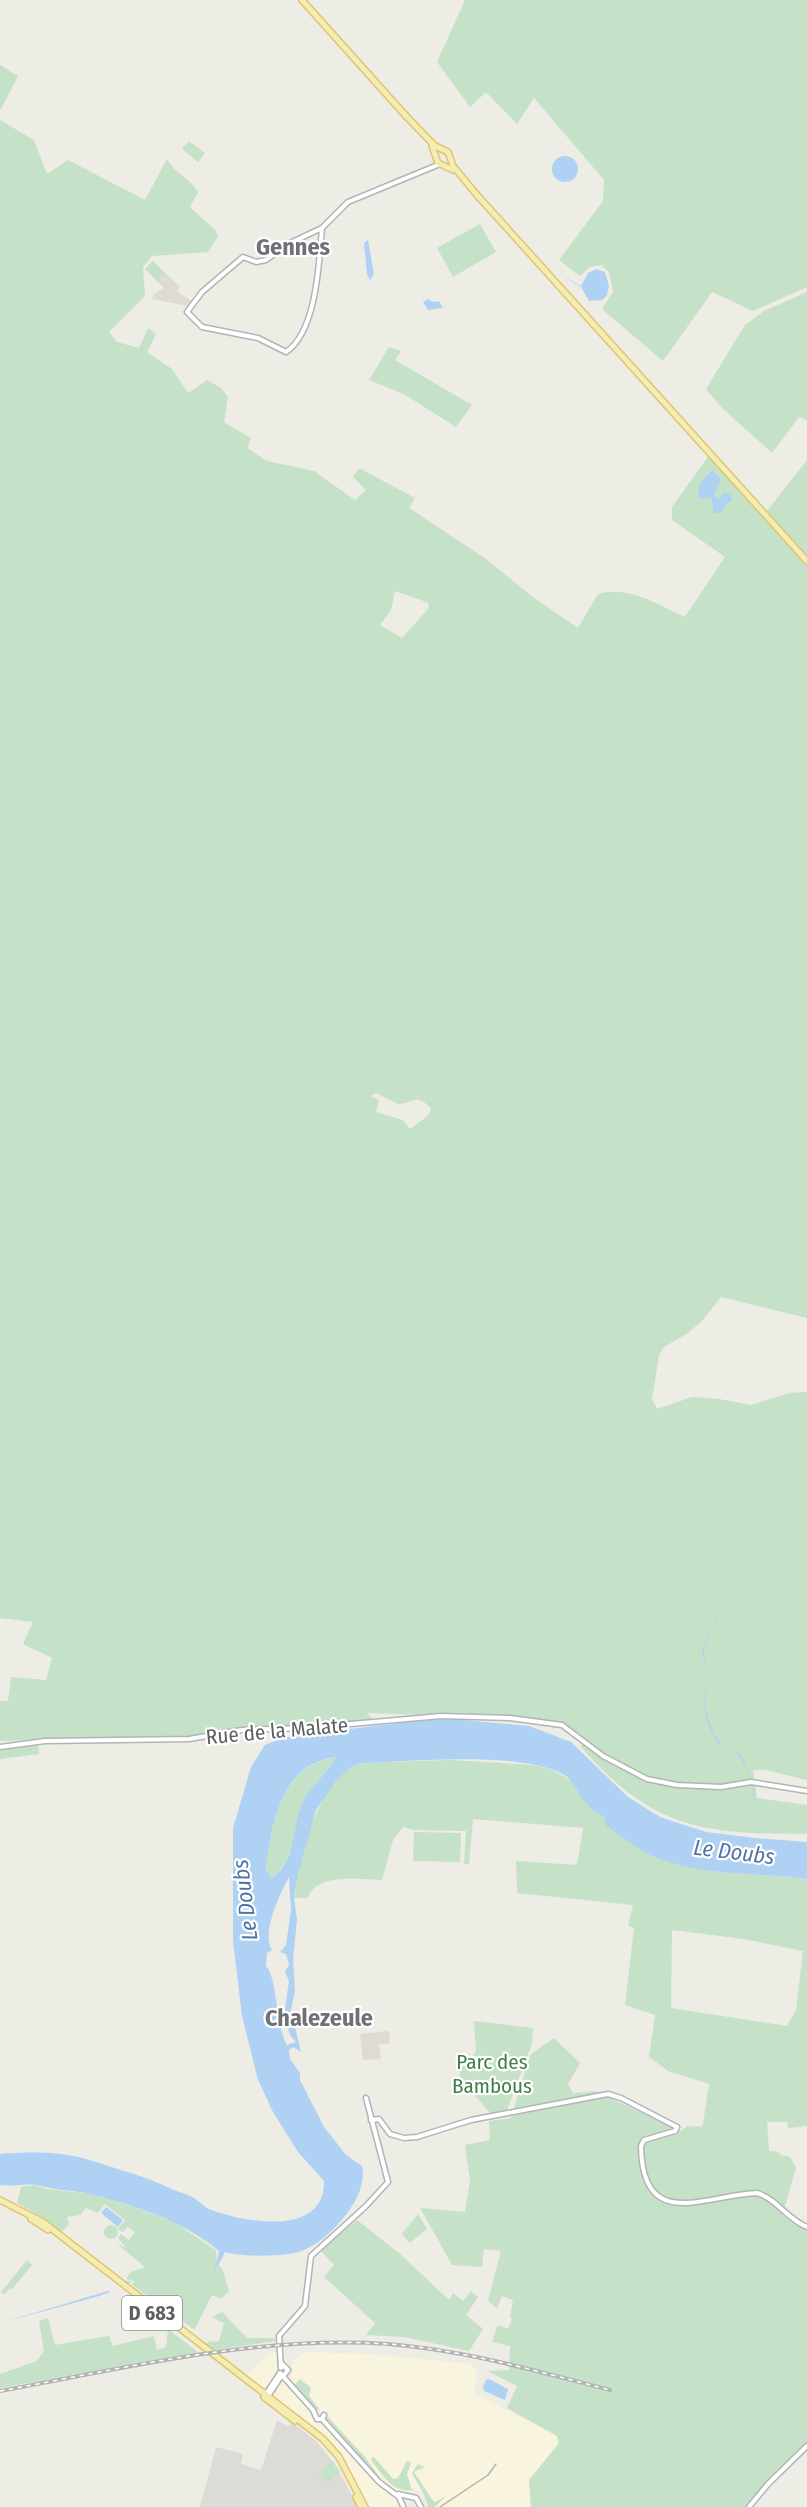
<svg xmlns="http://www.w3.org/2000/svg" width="807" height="2507" viewBox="0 0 807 2507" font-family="'Fira Sans Condensed',sans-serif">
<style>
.commercial{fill:#f9f4de}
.industrial{fill:#dcdbd7}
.education{fill:#dddbd4}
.green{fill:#c5e1c7;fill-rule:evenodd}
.water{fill:#afd2f4;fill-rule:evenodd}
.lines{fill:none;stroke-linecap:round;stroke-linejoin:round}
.stream{stroke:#afd2f4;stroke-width:1.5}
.minor-casing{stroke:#b2b4b8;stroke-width:7}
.major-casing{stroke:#dfc56d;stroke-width:8}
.minor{stroke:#fff;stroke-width:4}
.major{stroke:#f4edb3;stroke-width:5}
.tram{stroke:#b3b3b4;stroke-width:1.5}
.rail-casing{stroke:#b3b3b4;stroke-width:4}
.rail{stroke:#fff;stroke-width:1.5;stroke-dasharray:4.5;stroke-linecap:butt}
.labels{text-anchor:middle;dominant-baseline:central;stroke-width:4.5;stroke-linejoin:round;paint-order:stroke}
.shield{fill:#fff;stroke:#8e8f92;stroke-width:1.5}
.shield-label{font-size:20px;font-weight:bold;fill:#5d5f63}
.street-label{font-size:21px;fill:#5d5f63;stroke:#fff}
.park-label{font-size:21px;fill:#417f47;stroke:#fff}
.water-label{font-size:22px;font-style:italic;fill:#4e73a4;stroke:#fff}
.quarter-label{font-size:24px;font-weight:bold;fill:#6e7175;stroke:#fff}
</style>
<rect width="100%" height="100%" fill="#edece5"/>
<g class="commercial">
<path d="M277,2352L276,2372L266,2387L261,2388L245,2378L268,2353Z"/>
<path d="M306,2352L369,2354L471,2364L477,2370L474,2393L557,2436L559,2444L529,2480L531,2507H429L428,2500L421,2491L412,2489L404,2491L398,2498L400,2507H368L337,2451L327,2439L274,2396L282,2381L288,2385L292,2381L291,2366L298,2356Z"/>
</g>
<path class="industrial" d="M277,2420L288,2427L292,2422L316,2441L333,2462L359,2507H200L216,2447L243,2454L241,2464L261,2470Z"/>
<g class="education">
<path d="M153,261L180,287L177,291L191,301L188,306L152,299L154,294L164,288L145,269Z"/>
<path d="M386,2031L390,2032L389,2044H379L381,2059L363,2060L360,2034Z"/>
</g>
<g class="green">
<path d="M465,0H807V287L753,311L712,292L663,361L602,309L613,292L609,272L601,265L590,267L580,276L559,260L603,201L604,180L534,98L517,124L486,92L470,107L437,62Z"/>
<path d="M0,65L18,76L0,111Z"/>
<path d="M0,120L34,140L47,174L68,160L145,200L167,159C173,172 190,178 198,192L190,207L216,231L218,236L208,252L152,256L143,267L145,296L109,332L117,342L139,348L148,328L156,334L147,352L172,369L188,393L207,380L221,388L228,397L224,422L251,438L247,448L267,461L314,471L355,500L366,490L353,477L359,468L415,498L409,508L486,559L534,598L578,628L598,594C629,585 658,605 685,617L725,557L672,520V507L710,454L807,565V1318L721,1297L702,1321L688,1333L664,1347L659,1355L652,1399L657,1409L692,1397L719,1399L751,1405L790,1393L807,1392V1780L766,1770H753L757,1798L807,1805V1834C702,1834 653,1829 581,1747L583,1736L566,1726L558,1728L511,1718L367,1713L373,1720L226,1731L196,1736L0,1741V1701H8L11,1677L46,1680L52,1658L23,1644L33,1622L0,1618ZM395,591L429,603L428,609L402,638L380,625L391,610ZM376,1093L398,1104C415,1103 414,1092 431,1108L429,1115L410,1129L403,1120L376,1112L379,1100L371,1096Z"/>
<path d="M189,141L205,153L198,162L182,149Z"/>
<path d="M480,224L496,252L453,277L437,248Z"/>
<path d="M153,261L165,273L157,281L145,269Z"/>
<path d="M807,292V420L799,417L772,453L722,408L706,389L745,325L764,311Z"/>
<path d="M389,347L401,351L395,360L472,405L456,427L404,394L369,380Z"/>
<path d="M807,460V556L767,511Z"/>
<path d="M38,1744L39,1754L0,1759V1749Z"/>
<path d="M337,1757C328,1773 311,1784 304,1802C294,1826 295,1861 272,1878L266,1871C271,1824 281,1764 337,1757Z"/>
<path d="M450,1760L533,1765L552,1770L574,1782L586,1804L604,1817L606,1826C620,1835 634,1847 649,1854C693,1877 758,1872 807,1879V2126L788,2128L787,2122H767L769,2151L779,2152L780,2155L790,2157L796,2168L784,2209L794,2219L807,2225V2443L771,2478L747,2507H531L529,2480L559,2443L557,2436L507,2408L517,2386L487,2371L509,2370L510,2346L492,2342L498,2325L508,2329L512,2319L510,2317L513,2300L502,2296L497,2308L488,2301L501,2251L484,2249L482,2267L452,2265L420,2208L465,2212L470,2181L465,2145L490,2140L489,2121L511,2118L530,2055L554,2038L580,2063L568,2084L573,2093L595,2091L681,2131L687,2126L701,2127L703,2124L709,2084L668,2071L649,2057L655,2015L625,2005L634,1928L628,1926L633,1905L517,1893L516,1861L577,1865L583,1828L473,1819L469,1864H464L466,1831L413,1830L403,1827L393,1840L382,1880C361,1880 316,1872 308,1898H294C297,1890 296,1882 297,1875C307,1836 320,1781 360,1763ZM672,1930L744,1939L803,1951L796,2010L787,2026L671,2008Z"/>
<path d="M414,1832L461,1833L460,1862L413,1861Z"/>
<path d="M474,2021L533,2028L532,2044L507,2110L491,2114L460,2078L459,2070L476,2052Z"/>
<path d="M35,2185L47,2189L93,2194L137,2208L175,2223L216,2250L217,2262L223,2271L229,2291L221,2299L212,2295L195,2329L192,2328L132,2285L134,2281L126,2279L131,2272L145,2267L116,2243L126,2248L118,2238L121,2234L129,2240L135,2232L128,2227L122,2232L118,2229L125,2220L105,2204L98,2213L86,2208L80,2215L67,2217L69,2225L61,2232L37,2214L17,2203L21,2187Z"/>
<path d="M418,2214L427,2229L410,2243L402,2234Z"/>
<path d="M357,2220L400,2254L449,2300L453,2293L463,2301L471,2291L478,2297L466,2315L483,2329L469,2351L404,2337L366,2335L375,2323L324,2277L334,2265L320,2250Z"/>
<circle cx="111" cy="2232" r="7"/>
<path d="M27,2260L32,2265L12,2289L10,2288L4,2295L1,2292Z"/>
<path d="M222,2312L247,2338H274L276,2341L213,2350L204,2346L208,2342L219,2341L224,2323L212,2317Z"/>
<path d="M48,2318L55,2345L109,2336L113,2346L154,2336L157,2350L166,2347L168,2329L199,2353L0,2388V2374L37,2361L44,2351L39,2321Z"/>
<path d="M300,2379L311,2388L309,2396L320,2410L315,2409L294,2385Z"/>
<path d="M325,2417H328L364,2456L384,2483L376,2478Z"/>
<path d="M373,2456L393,2479L398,2478L407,2461L411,2462L407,2474L412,2490C392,2493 383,2475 371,2460Z"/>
<path d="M330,2462H333L340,2472L328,2483L319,2475Z"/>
<path d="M418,2464L425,2467L414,2472L434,2502L445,2497L435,2507H428C427,2497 417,2483 412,2473Z"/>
</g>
<g class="water">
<circle cx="565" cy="169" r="13"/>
<path d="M368,240L374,274L370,280L367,274L364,243Z"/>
<path d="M596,269L605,272L609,286L607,295L602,300L589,301L581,287L557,273L581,286L588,273Z"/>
<path d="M428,299L432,302L439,301L443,308L428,310L423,302Z"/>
<path d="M712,470L721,479L714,495L719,499L724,493L731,495L732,501L725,505L721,513H714L711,498L701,499L698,494L700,484Z"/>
<path d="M729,1597C723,1606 705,1642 704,1652C703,1656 706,1661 706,1665C706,1695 700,1714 719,1741C729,1756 737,1746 748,1771C754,1796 758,1810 755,1838L807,1842V1879C758,1872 693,1877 648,1854C634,1847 620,1835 606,1826L604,1817C598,1813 590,1809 586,1803C577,1794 576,1782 564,1775C520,1750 411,1762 360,1763L350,1768L336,1781L316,1810L298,1874L294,1898L297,1919L293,1960L295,1990L291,2010L301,2052L293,2047L289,2050L290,2059L300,2073V2080L324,2127L346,2155L362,2166C370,2196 329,2241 302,2251C286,2257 241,2257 225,2252L219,2264L217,2262L219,2251C185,2222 136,2206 94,2195C77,2190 57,2191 41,2186C29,2182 13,2187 0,2185V2154C29,2152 58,2151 86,2159C108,2166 129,2172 151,2180C164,2185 175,2191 188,2195C197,2198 203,2207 211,2210C244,2222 325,2238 324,2181L298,2152L273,2112L258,2080L242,2016L233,1941V1828L251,1767L265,1745L279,1739L298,1735L426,1720L451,1719L529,1726L571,1742L628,1797L660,1817L706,1832L755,1838C758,1811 755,1786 745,1762C739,1749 726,1752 718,1742C698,1713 706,1698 706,1667C706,1662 703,1658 702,1654C702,1648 724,1602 729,1597ZM336,1757C329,1771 314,1783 305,1798C291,1822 298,1861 272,1878L266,1870C271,1825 281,1763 336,1757ZM289,1877L291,1910L286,1945L280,1952L286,1954L289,1965L285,1972L289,1981L284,2015L290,2035L296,2042L287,2045C276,2028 277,1976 266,1966L267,1953L272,1950C261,1934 280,1893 289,1877Z"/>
<path d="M106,2207L123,2220L118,2227L101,2213Z"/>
<path d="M108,2291L110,2292L96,2297L0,2323Z"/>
<path d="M489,2379L508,2389L505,2400L484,2391L483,2387L486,2380Z"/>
</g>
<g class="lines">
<g class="stream">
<path d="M215,2268L218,2261"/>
<path d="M124,2282H130"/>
</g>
<g class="minor-casing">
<g id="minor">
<path d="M322,228C319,262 317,331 286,352L258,338L202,327L187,312L202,292L243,257L256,262L266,260L288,244L322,228L348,202L440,164"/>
<path d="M0,1747L45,1741L189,1739L242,1730L306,1728L441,1716L510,1718L562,1725L603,1756L647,1779L677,1785L721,1787L751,1782L807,1791"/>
<path d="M366,2098L387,2178"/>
<path d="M371,2120L379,2119L390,2134L404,2138L417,2137L471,2120L608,2094L621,2098L677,2127L675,2131L644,2140L641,2146C642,2233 705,2195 757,2193C777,2199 787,2219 807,2227"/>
<path d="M282,2364L288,2370L284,2375"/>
<path d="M281,2368L279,2336L305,2306L311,2256L366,2206L388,2182L387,2178"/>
<path d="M280,2373L313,2410L317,2419H322L324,2415"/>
<path d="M266,2394L280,2373"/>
<path d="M268,2396L282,2375"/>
<path d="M322,2419L379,2482L399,2497L403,2506"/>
<path d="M398,2494L416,2498L421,2507"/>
<path d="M749,2507L768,2484L807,2446"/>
</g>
</g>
<g class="major-casing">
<g id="major">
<path d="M302,0L406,116"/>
<path d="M405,115L435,146L448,152L453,166L477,195L807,561"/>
<path d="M432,146L438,163L453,170"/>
<path d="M0,2200L43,2222L323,2439L339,2457L365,2507"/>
<path d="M31,2219L48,2230"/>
<path d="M264,2397L295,2421"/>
<path d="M356,2497L361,2507"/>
</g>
</g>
<use href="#minor" class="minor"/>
<use href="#major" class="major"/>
<path class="tram" d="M440,2507L488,2475L496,2464"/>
<g class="rail-casing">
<path id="rail" d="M0,2391C127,2368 257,2335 388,2344C464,2350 536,2371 610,2390"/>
</g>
<use href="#rail" class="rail"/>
</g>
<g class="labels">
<rect class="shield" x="122" y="2296" width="60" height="34" rx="4.5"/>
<g class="shield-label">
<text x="152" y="2313">D 683</text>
</g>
<g class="street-label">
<text transform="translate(277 1731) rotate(-5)">Rue de la Malate</text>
</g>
<g class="park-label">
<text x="492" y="2062">Parc des<tspan x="492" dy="24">Bambous</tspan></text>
</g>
<g class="water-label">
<text transform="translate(734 1852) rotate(7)">Le Doubs</text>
<text transform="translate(245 1900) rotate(-97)">Le Doubs</text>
</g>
<g class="quarter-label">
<text x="293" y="247">Gennes</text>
<text x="319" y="2018">Chalezeule</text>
</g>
</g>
</svg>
